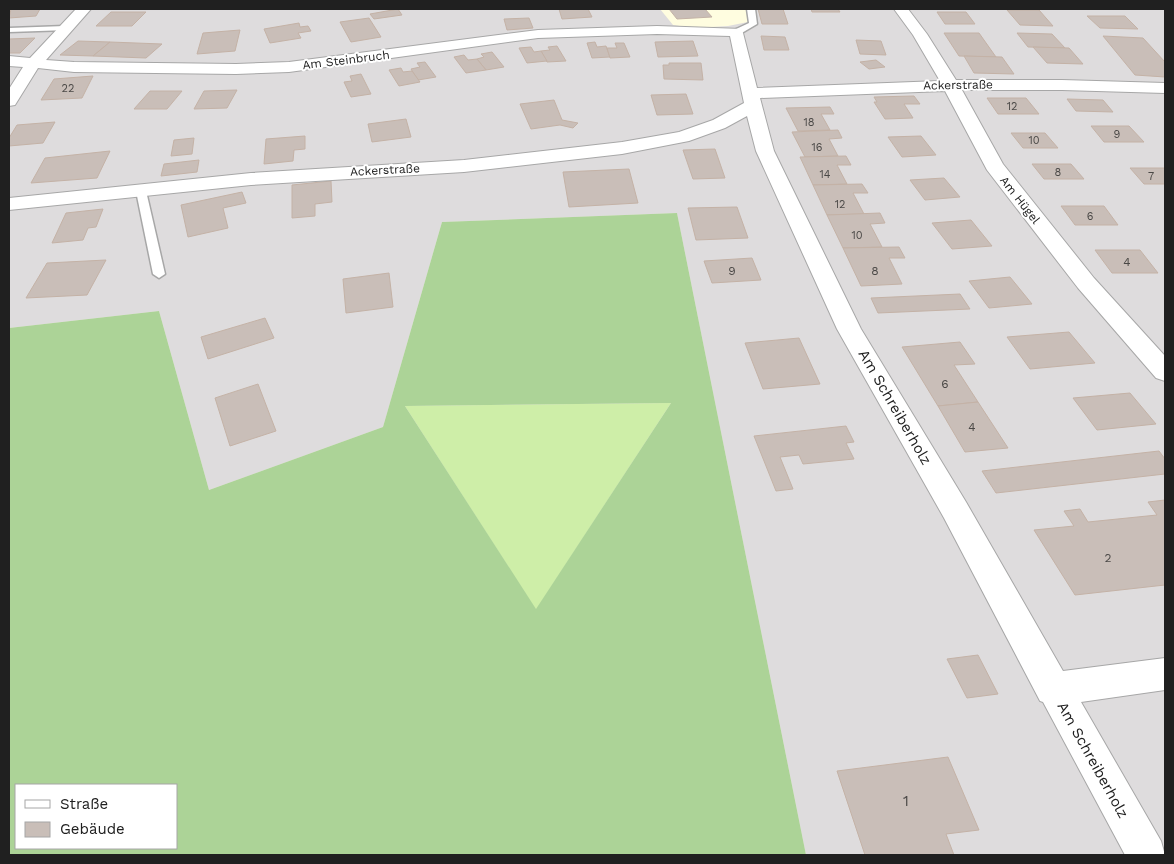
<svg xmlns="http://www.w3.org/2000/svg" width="1174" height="864" viewBox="0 0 1174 864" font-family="'Work Sans',sans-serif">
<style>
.residential{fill:#dedcdd}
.education{fill:#fffde0}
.grass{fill:#ceeea8}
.forest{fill:#acd397;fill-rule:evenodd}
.building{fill:#c9beb8;stroke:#c4b2a6}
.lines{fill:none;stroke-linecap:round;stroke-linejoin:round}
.service-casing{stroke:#a7a7a7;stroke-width:3}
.minor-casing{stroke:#a7a7a7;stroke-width:2}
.service{fill:#fff;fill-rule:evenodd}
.minor{fill:#fff;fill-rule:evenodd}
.labels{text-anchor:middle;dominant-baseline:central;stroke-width:4;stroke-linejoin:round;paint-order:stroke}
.far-number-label{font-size:11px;fill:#4a4846}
.far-street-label{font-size:12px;fill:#202020;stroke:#fff}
.number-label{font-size:12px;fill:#4a4846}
.street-label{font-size:15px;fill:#202020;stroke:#fff}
.near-number-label{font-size:15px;fill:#4a4846}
</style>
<rect width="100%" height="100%" fill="#f1ece5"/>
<path class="residential" d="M9,9H1165V855H806L677,213L442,222L383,427L209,490L159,311L9,328Z"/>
<path class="education" d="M660,9H746L748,22L728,26L694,28L673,25Z"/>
<path class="grass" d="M671,403L536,610L405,406Z"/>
<path class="forest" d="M677,213L806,855H9V328L159,311L209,490L383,427L442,222ZM671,403L536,609L405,406H406ZM16,785H176V848H16Z"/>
<g class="building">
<path d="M11,9H40L36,16L9,18Z"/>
<path d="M398,9L402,15L374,19L370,14Z"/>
<path d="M559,9H588L592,17L562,19Z"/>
<path d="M669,9H705L712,17L677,19Z"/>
<path d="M758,9H783L788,24H762Z"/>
<path d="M811,9H838L840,12H812Z"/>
<path d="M1007,10H1039L1053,26L1020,25Z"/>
<path d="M111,12H146L132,26H96Z"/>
<path d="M937,12H966L975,24H945Z"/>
<path d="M1087,16H1125L1138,29L1100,28Z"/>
<path d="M369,18L381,37L351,42L340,22Z"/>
<path d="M529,18L533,28L507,30L504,19Z"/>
<path d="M299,23L300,27L308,26L311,31L298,33L301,38L270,43L264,29Z"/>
<path d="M240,30L235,51L197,54L203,33Z"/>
<path d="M944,33H979L996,57L959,56Z"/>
<path d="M1017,33L1052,34L1065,48L1028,47Z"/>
<path d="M761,36L785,37L789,50H764Z"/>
<path d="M1103,36L1143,38L1165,62V77L1135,75Z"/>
<path d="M35,38L20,53H9V39Z"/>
<path d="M856,40L881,41L886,55L860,54Z"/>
<path d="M78,41L110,42L93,56L60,55Z"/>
<path d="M693,41L698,56L658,57L655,42Z"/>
<path d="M110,42L162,44L146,58L93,56Z"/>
<path d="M595,42L597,47L606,46L610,57L592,58L587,43Z"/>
<path d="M615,43H624L630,57L610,58L607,48H617Z"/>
<path d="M557,46L566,61L547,62L541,51L550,50L548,47Z"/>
<path d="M531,47L534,52L541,51L547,61L527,63L519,48Z"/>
<path d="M1033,47L1069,48L1083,64L1047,63Z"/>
<path d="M492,52L504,67L486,70L477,59L484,57L481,54Z"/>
<path d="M464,55L468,60L477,59L486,70L466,73L454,57Z"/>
<path d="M964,56L1002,57L1014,74L974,73Z"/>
<path d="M876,60L885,67L869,69L860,62Z"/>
<path d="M425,62L436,77L418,80L411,69L420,67L417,63Z"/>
<path d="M669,63H701L703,80L664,79L663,65H669Z"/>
<path d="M401,68L403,72L412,71L420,82L399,86L389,70Z"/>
<path d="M361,74L371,94L351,97L344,82L352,81L350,76Z"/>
<path d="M93,76L82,98L41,100L54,79Z"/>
<path d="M237,90L227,108L194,109L204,91Z"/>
<path d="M150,91H182L167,109H134Z"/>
<path d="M686,94L693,114L657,115L651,95Z"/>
<path d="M914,96L920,104H904L913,118L885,119L874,102H877L874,97Z"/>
<path d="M987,98H1026L1039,114H998Z"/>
<path d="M1067,99L1103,100L1113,112L1076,111Z"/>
<path d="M554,100L562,120L578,123L573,128L560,125L531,129L520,104Z"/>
<path d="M830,107L834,114H821L830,130L798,131L786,108Z"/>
<path d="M406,119L411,137L372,142L368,124Z"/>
<path d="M55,122L43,143L9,146V138L17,125Z"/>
<path d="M1091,126H1129L1144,142H1104Z"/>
<path d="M838,130L842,138L829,139L838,156L805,157L792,132Z"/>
<path d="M1011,133H1045L1058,148H1023Z"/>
<path d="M305,136V149L294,150L293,161L264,164L266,139Z"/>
<path d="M921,136L936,155L902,157L888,137Z"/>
<path d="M194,138L192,154L171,156L174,140Z"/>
<path d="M715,149L725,178L693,179L683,150Z"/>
<path d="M110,151L97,178L31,183L45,158Z"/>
<path d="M846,156L851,165H837L847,184L813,185L800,157Z"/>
<path d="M199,160L197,172L161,176L164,164Z"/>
<path d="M1032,164H1071L1084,179H1044Z"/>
<path d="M1130,168H1165V184H1144Z"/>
<path d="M629,169L638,203L569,207L563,172Z"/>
<path d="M944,178L960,197L925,200L910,180Z"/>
<path d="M331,181L332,202L315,204V216L292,218V185Z"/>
<path d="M862,184L868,193H853L864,214L827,215L813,185Z"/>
<path d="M242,192L246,203L223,208L228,228L188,237L181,205Z"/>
<path d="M1061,206H1104L1118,225H1075Z"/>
<path d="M737,207L748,238L696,240L688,208Z"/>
<path d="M103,209L96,227L88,228L83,240L52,243L66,213Z"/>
<path d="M880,213L885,223L870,224L882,247L843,248L827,215Z"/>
<path d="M971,220L992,246L952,249L932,223Z"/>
<path d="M899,247L905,258H889L902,284L861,286L843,248Z"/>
<path d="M1095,250H1140L1158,273H1112Z"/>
<path d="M752,258L761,280L712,283L704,261Z"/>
<path d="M106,260L87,295L26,298L47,263Z"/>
<path d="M389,273L393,307L346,313L343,279Z"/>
<path d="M1010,277L1032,304L989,308L969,281Z"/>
<path d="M960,294L970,309L878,313L871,298Z"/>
<path d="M265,318L274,338L208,359L201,337Z"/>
<path d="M1069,332L1095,363L1030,369L1007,337Z"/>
<path d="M799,338L820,384L763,389L745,343Z"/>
<path d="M960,342L975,364L954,365L978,402L938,406L902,347Z"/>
<path d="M258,384L276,431L230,446L215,398Z"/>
<path d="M1130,393L1156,424L1097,430L1073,398Z"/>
<path d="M978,402L1008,448L965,452L938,406Z"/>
<path d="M846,426L854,442L846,443L854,459L803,464L799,455L780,457L793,489L776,491L754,436Z"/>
<path d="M1159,451L1165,459V474L996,493L982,471Z"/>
<path d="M1165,500V585L1075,595L1034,530L1074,526L1064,511L1080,509L1088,522L1157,515L1148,502Z"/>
<path d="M978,655L998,694L967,698L947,659Z"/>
<path d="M948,757L979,830L946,834L954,855H865L837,771Z"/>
</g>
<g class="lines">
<g class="service-casing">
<g id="service">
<path d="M747,9H755L757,24L740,34H734V30L749,23Z"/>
<path d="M65,26H68V30L9,32V28Z"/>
<path d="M141,188L146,191L165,274L159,278L153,274L136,191Z"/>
</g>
</g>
<g class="minor-casing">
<path id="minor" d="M76,9H91L46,60L74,62L236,64L289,62L538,30L657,26L742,29L757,88L940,81L913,35L894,9H908L927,34L956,80H1062L1165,83V93L1062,90H962L1003,164L1094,278L1165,356V381L1156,378L1078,288L987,170L945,91L760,98L774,151L861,329L966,502L1063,671L1165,658V690L1081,702L1161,841L1165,855H1125L1043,702L1040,701L944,518L837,329L756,151L747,116L725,128L689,141L622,154L464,172L251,185L9,210V198L251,173L464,160L622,142L679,132L713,120L744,103L730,36L657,34L538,38L289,72L236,74L74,72L38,68L15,105L9,106V89L23,67L9,66V56L30,58Z"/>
</g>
<use href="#service" class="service"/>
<use href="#minor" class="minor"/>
</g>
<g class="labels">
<g class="far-number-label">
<text x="68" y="88">22</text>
<text x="1012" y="106">12</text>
<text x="809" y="122">18</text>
<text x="1117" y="134">9</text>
<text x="1034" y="140">10</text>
<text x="817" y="147">16</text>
<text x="1058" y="172">8</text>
<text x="825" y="174">14</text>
<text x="1151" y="176">7</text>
<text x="840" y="204">12</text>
<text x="1090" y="216">6</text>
<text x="857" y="235">10</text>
</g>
<g class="far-street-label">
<text transform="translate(346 60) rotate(-7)">Am Steinbruch</text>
<text transform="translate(958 85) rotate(-1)">Ackerstraße</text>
<text transform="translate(385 170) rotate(-3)">Ackerstraße</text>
<text transform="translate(1020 200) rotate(52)">Am Hügel</text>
</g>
<g class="number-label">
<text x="1127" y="262">4</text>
<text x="732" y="271">9</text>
<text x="875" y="271">8</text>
<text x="945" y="384">6</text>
<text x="972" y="427">4</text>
<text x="1108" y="558">2</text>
</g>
<g class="street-label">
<text transform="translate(895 407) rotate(60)">Am Schreiberholz</text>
<text transform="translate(1093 760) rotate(61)">Am Schreiberholz</text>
</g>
<g class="near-number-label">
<text x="906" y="801">1</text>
</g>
</g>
<rect width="1174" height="864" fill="none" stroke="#202020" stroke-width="20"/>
<rect x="15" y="784" width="162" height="65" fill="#ffffff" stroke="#a6a6a6"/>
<rect x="25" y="800" width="25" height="8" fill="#ffffff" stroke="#a6a6a6"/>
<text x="60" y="809" font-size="15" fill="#202020">Straße</text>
<rect x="25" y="822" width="25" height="15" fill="#c9beb8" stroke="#a6a6a6"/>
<text x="60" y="834" font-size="15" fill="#202020">Gebäude</text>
</svg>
